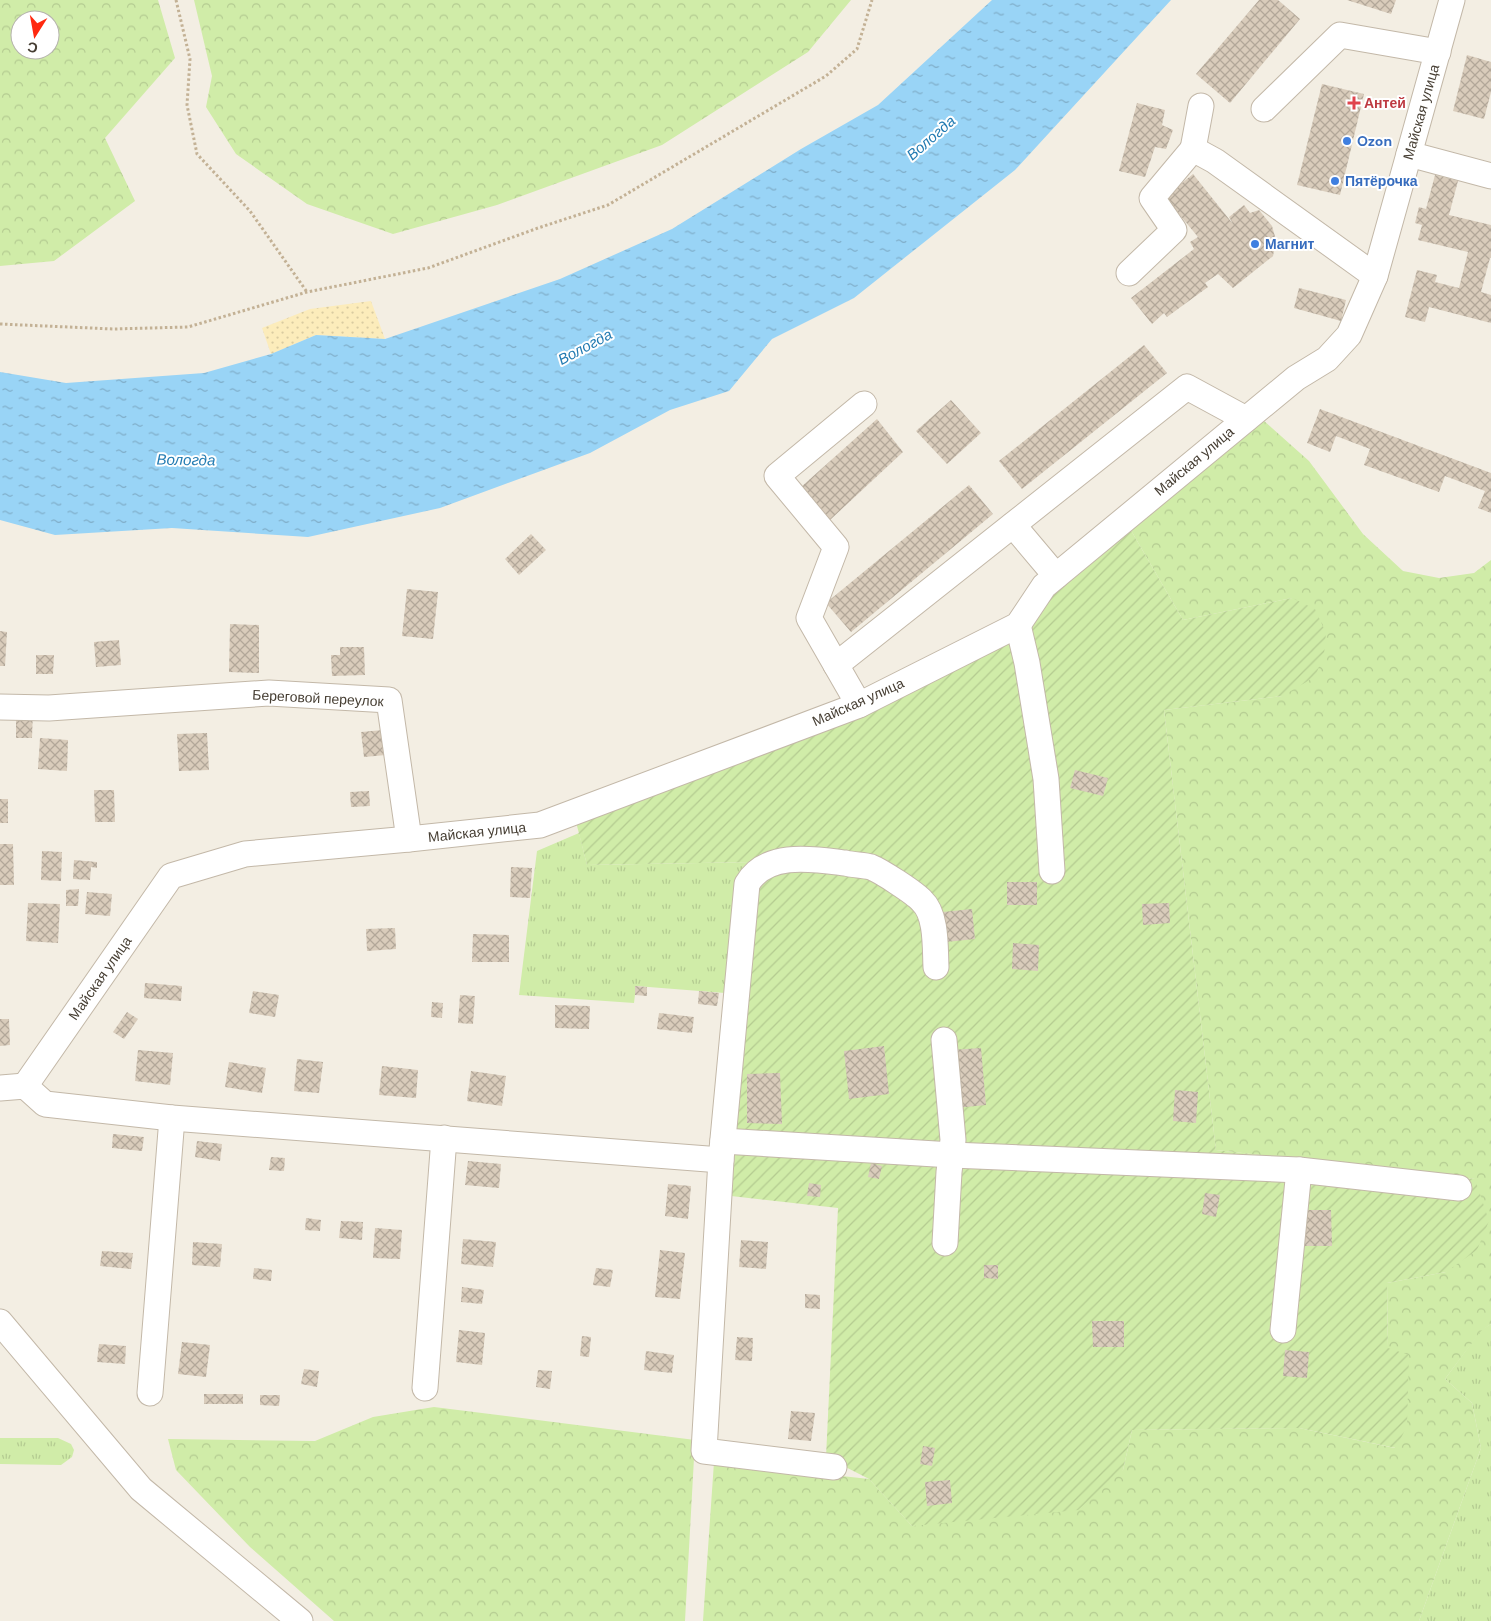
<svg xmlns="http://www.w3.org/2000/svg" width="1491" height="1621" viewBox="0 0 1491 1621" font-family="'DM Sans',sans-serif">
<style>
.grass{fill:url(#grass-tufts)}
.forest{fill:url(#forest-crowns);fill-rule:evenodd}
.sand{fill:url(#sand-dots)}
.garden{fill:url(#garden-furrows)}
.water{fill:url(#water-ripples)}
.building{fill:url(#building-cross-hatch)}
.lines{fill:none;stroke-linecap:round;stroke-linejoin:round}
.minor-casing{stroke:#c3b8a8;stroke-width:27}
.path{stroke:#c3b195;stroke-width:3;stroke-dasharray:2.5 2.5;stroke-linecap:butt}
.minor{stroke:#fff;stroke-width:25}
.health-dot{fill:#e0444e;stroke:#fff;stroke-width:2}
.shop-dot{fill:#3f7fe0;stroke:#fff;stroke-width:2}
.labels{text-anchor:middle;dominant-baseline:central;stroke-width:4;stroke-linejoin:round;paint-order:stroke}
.health-label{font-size:14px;font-weight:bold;fill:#be3a42;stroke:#fff;text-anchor:start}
.street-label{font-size:14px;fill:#463e33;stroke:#fff}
.shop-label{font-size:14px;font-weight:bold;fill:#366cbe;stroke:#fff;text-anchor:start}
.water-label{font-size:15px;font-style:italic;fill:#227bb2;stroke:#fff}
</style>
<defs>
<pattern id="grass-tufts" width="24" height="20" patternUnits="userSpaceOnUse" patternTransform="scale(1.25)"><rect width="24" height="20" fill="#d0eca8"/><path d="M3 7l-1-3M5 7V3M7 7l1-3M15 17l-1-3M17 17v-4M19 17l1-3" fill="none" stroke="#b4cb91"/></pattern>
<pattern id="forest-crowns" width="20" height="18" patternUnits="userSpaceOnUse" patternTransform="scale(1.25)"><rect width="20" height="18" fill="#d0eca8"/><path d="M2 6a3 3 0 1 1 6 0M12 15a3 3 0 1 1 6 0" fill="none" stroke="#b4cb91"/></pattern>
<pattern id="sand-dots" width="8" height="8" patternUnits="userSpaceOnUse" patternTransform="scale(1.25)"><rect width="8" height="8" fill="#fcecbb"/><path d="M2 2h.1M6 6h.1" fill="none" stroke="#d9cba1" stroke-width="1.8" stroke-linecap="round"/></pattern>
<pattern id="garden-furrows" width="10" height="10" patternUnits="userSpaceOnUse" patternTransform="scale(1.25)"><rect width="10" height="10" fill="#d0eca8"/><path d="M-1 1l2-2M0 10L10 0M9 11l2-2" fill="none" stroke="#b4cb91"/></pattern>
<pattern id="water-ripples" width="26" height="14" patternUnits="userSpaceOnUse" patternTransform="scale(1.25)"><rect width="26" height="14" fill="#99d4f6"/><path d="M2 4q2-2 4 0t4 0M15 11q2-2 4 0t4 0" fill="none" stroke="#7fadc8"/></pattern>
<pattern id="building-cross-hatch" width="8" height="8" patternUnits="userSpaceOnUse" patternTransform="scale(1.25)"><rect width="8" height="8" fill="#d9ccbb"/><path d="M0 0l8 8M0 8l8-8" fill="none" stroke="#b2a799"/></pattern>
</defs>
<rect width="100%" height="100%" fill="#f3eee3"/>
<g class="grass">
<path d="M579,833L587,865L756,862L725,993L636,986L634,1003L519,995L537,851Z"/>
<path d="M1491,1324V1621H1419L1481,1448L1472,1403L1445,1379L1481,1330Z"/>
<path d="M0,1438H58L71,1444L74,1450L72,1457L61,1465L0,1464Z"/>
</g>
<g class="forest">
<path d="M0,0H158L175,58L105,138L135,201L54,261L0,266ZM20,20H50V50H20Z"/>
<path d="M194,0H851L808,52L662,145L497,205L393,234L307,204L236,154L206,107L212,76Z"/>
<path d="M1263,420L1309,461L1363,534L1403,571L1439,578L1474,573L1491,560V1324L1481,1331L1445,1379L1472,1403L1481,1448L1419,1621H703L714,1462L869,1479L912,1526L1123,1470L1132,1430L1299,1428L1395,1448L1388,1348L1387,1283L1446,1272L1475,1179L1216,1150L1164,710L1282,696L1292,598L1183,620L1129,527Z"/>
<path d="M434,1407L695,1440L685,1621H334L250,1547L176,1470L168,1439L315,1441L373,1417Z"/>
</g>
<path class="sand" d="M371,301L385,339L316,335L271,354L262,328L310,309Z"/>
<path class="garden" d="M1129,527L1183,620L1292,598L1315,609L1326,633L1324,654L1315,677L1282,696L1164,710L1216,1150L1475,1179L1489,1221L1477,1250L1446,1272L1387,1283L1388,1348L1409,1355L1407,1426L1396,1448L1299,1428L1132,1430L1123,1470L1078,1510L912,1526L869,1479L826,1457L838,1208L731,1196L756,862L587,865L575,818L862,710L1051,591Z"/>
<path class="water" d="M992,0H1171L1015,170L854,298L772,339L729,391L670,410L590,453L440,508L308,537L172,528L55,535L0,520V372L66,383L204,373L271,354L316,335L385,339L560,279L672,229L801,149L878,105Z"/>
<g class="building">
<path d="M1259,0H1278L1300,19L1230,103L1196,74Z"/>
<path d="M1347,0H1396L1391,14Z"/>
<path d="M1467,55L1491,62V92L1484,119L1453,111Z"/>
<path d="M1322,84L1364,94L1340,195L1297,185Z"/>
<path d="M1137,103L1165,110L1162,125L1173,130L1166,149L1155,147L1145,177L1119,171Z"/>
<path d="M1193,174L1233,224L1229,217L1244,205L1250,213L1259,210L1272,226L1276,240L1273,256L1233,288L1218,274L1205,283L1208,287L1167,317L1164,313L1152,324L1131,298L1194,249L1190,242L1198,237L1165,197Z"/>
<path d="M1435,175L1458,181L1449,215L1491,225V258H1490L1481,292L1491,295V323L1429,307L1425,322L1405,317L1417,270L1437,275L1435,282L1459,288L1468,252L1418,240L1422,225L1415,223L1419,207L1426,209Z"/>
<path d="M1299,288L1346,300L1341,321L1294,308Z"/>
<path d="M1144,345L1167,373L1022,489L999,461Z"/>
<path d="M951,400L981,433L947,464L916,431Z"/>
<path d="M1320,409L1491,473V513L1478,508L1485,491L1445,476L1439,492L1364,465L1370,449L1336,436L1330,452L1307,443Z"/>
<path d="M877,419L903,452L830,520L800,488Z"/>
<path d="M969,485L993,514L851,632L826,603Z"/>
<path d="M531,534L546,550L519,575L505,559Z"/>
<path d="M407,589L438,592L433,639L402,636Z"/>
<path d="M230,624L259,625V673L229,672Z"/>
<path d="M0,631L7,632L5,666H0Z"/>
<path d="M119,640L121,665L96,667L94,642Z"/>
<path d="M340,647H364L365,675L332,676L331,655H340Z"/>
<path d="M36,655H54L53,674H36Z"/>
<path d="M16,710H33L32,738H16Z"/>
<path d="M383,730L386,755L364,757L361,732Z"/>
<path d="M207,733L209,770L179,771L177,734Z"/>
<path d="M40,738L68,740L67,771L38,769Z"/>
<path d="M1075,770L1108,778L1103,796L1070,788Z"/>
<path d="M94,790H114L115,822H95Z"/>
<path d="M369,791L370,806L351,807L350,792Z"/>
<rect x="0" y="799" width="8" height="24"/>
<path d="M0,844H13L14,885H0Z"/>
<path d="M42,851L62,852L61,881L41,880Z"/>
<path d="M74,860L97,862V868L91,867L90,880L73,879Z"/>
<path d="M511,867L532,868L530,898L510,897Z"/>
<rect x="1007" y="882" width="30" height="23"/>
<path d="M79,889L78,906H66V890Z"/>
<path d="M87,892L112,894L110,916L85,914Z"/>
<path d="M28,903L60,904L58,943L26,941Z"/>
<path d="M1169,903L1170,923L1143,925L1142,904Z"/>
<path d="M972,909L975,939L946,942L943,912Z"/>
<path d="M395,928L396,949L367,951L366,929Z"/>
<path d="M473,934L509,935V962H472Z"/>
<path d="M1013,943L1039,945L1038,971L1012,969Z"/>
<path d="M145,983L182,986L181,1001L144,998Z"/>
<path d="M635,986L647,987V996L635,995Z"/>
<path d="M253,991L279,995L275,1017L249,1013Z"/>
<path d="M699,991L719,993L717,1006L698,1004Z"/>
<path d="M460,995L475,996L473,1024L458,1023Z"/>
<path d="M432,1002L443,1003L442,1018L431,1017Z"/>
<path d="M555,1005L590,1006L589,1029L555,1028Z"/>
<path d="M127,1012L138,1019L124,1039L113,1032Z"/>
<path d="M659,1013L694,1017L692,1033L657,1029Z"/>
<path d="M0,1019H9L10,1045L0,1046Z"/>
<path d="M884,1046L889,1094L849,1099L844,1051Z"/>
<path d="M981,1048L986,1105L956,1108L951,1050Z"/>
<path d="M138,1050L173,1053L170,1085L135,1081Z"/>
<path d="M297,1059L323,1062L319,1093L294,1091Z"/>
<path d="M229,1062L266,1068L262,1093L225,1087Z"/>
<path d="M382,1066L418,1070L416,1098L379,1095Z"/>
<path d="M471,1071L506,1076L502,1106L467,1101Z"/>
<path d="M780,1073L782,1124L747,1123V1074Z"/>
<path d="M1175,1090L1198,1092L1196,1123L1173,1121Z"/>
<path d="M113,1134L144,1137L142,1151L112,1148Z"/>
<path d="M197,1141L222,1144L220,1161L195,1157Z"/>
<path d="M271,1157L285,1158L284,1171L269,1170Z"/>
<path d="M468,1161L501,1164L499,1188L465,1185Z"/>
<path d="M871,1163L882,1166L879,1179L868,1177Z"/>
<path d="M809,1183L821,1185L820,1197L807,1196Z"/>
<path d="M668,1184L691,1186L688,1219L665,1216Z"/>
<path d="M1205,1193L1220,1195L1216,1217L1202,1214Z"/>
<path d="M1304,1210H1331L1332,1246H1304Z"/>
<path d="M306,1218L321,1220L320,1231L305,1230Z"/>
<path d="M341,1221L363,1222L362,1240L339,1238Z"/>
<path d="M375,1228L402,1230L400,1259L373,1258Z"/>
<path d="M463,1239L496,1242L493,1267L461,1264Z"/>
<path d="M741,1240L768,1242L766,1269L739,1267Z"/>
<path d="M193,1242L222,1244L220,1267L192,1265Z"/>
<path d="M660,1250L685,1253L680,1299L655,1297Z"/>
<path d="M102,1251L133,1253L131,1269L100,1266Z"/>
<path d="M984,1265H998V1279L984,1278Z"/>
<path d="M254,1268L272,1270L271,1281L253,1279Z"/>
<path d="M596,1268L613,1270L610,1287L593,1285Z"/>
<path d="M462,1287L484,1290L482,1304L461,1302Z"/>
<path d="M805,1294L820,1295V1309L805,1308Z"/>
<path d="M1092,1321H1124V1347H1093Z"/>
<path d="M459,1330L485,1333L482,1365L456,1362Z"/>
<path d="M582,1336L591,1337L589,1357L580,1356Z"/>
<path d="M737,1337L753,1338L752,1361L735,1360Z"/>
<path d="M182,1342L210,1345L206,1377L178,1374Z"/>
<path d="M99,1344L126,1346L125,1364L97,1362Z"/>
<path d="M1285,1350L1309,1352L1307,1378L1283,1376Z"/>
<path d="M646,1351L674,1355L672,1373L644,1370Z"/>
<path d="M304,1369L319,1371L317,1387L301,1384Z"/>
<path d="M538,1370L552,1371L550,1389L536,1387Z"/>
<rect x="204" y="1394" width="39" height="10"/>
<path d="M260,1395H280L279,1406L260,1405Z"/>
<path d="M791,1411L815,1413L811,1441L788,1439Z"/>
<path d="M923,1446L935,1448L932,1466L920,1464Z"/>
<path d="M950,1480L952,1503L927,1506L925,1482Z"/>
</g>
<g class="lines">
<g class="minor-casing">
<g id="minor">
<path d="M1264,109L1340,35L1438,52"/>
<path d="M1193,149L1201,106"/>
<path d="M1409,154L1491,176"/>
<path d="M1129,273L1174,230L1152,198L1193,149L1215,161L1375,276"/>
<path d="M1013,525L1056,576"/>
<path d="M1018,625L1027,663L1046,779L1052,871"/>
<path d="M836,665L1187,387L1246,419"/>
<path d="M859,705L809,618L836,547L777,476L864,404"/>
<path d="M0,707L49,708L269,693L389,700L409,839"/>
<path d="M944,1040L953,1140L949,1172L945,1243"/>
<path d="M25,1086L171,876L245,854L409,839L540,825L859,705L1018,625L1044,586L1296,378L1327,359L1349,335L1375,276L1452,0"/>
<path d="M0,1088L25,1086L45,1104L172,1118L721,1160"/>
<path d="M723,1141L952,1155L1299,1170L1459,1188"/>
<path d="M0,1322L141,1489L300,1621"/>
<path d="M1283,1330L1299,1170"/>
<path d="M425,1388L444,1138"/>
<path d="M150,1393L172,1118"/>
<path d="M834,1467L704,1451L721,1160L747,884C766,851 813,859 845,863C853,865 863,865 871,867C881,871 915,893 922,901C937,915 935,948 936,967"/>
</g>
</g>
<g class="path">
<path d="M176,0L190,59L187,105L197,154L250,211L307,292"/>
<path d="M0,324L113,329L188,327L307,292L428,268L538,228L608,205L826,76L857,49L872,0"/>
</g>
<use href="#minor" class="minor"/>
</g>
<path class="health-dot" d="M1351.5 95.5h5v5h5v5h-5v5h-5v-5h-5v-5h5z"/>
<g class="shop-dot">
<circle cx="1347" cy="141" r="5"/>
<circle cx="1335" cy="181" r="5"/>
<circle cx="1255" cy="244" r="5"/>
</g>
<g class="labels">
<g class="health-label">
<text x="1364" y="103">Антей</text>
</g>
<g class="street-label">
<text transform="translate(1421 112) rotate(-74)">Майская улица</text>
<text transform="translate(1194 461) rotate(-40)">Майская улица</text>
<text transform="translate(318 698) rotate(3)">Береговой переулок</text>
<text transform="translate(858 702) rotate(-24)">Майская улица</text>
<text transform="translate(477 832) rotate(-6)">Майская улица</text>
<text transform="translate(100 978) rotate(-55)">Майская улица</text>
</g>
<g class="shop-label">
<text x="1357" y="141">Ozon</text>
<text x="1345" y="181">Пятёрочка</text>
<text x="1265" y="244">Магнит</text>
</g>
<g class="water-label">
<text transform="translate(931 138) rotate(-41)">Вологда</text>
<text transform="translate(585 347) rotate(-28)">Вологда</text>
<text transform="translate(186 460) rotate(1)">Вологда</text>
</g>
</g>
<g transform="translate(35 35) rotate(191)"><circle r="24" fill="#ffffff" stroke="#b5b2ad"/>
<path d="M0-4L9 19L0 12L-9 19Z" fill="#ff290f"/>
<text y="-8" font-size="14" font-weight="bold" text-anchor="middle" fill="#463e33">С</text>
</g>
</svg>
